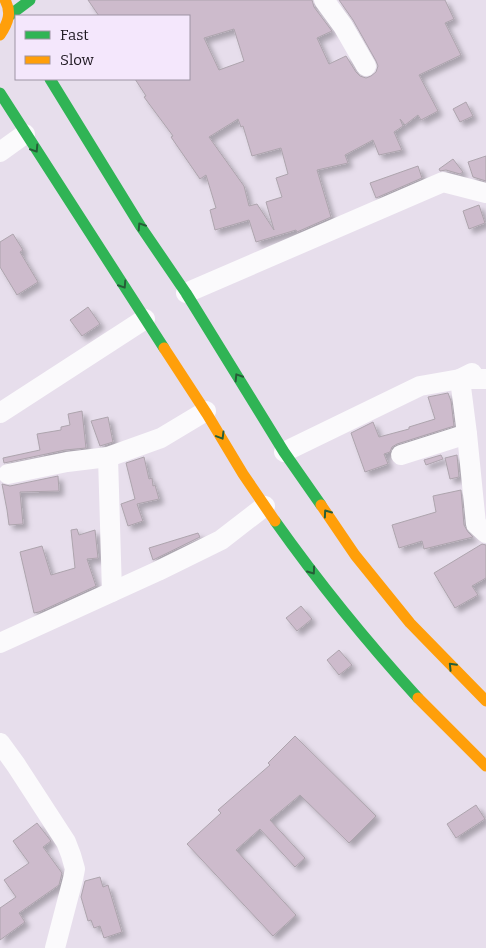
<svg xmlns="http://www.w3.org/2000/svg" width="486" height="948" viewBox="0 0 486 948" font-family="Bitter,serif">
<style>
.building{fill:#cdbbcc;stroke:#ada4ad;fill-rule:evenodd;filter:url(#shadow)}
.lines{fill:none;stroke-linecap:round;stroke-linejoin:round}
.street{stroke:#fbfafc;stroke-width:20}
.fast{stroke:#30b455;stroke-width:11}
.slow{stroke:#ff9f0a;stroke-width:11}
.oneway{stroke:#265e38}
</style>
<defs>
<filter id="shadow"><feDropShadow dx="4.5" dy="4.5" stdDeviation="2.5" flood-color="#0004"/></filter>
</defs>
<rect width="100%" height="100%" fill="#e7deec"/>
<g class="building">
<path d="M88,0H312L314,7L332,31L317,38L329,64L346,56L356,72L360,76L366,78L371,76L376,72L378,66L376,61L353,20L339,0H445L454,19L445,23L461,55L419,75L438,111L421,120L418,115L405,125L400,119L403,126L394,132L402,150L379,155L373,140L345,155L348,163L317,170L331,217L297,232L296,230L256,242L249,220L215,230L210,210L216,208L206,175L200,179L171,137L173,136L144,97L146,96L135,79H189V16H99ZM234,29L244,61L219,70L204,38ZM238,119L241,127L243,126L252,156L281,148L288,174L276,178L282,197L266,202L274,230L257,204L249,206L244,186L209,137Z"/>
<path d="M466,102L473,116L460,122L453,109Z"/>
<path d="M486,156V181L473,177L468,162Z"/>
<path d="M453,159L463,172L460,174L446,170L440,171L439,169Z"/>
<path d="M418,166L422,178L376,198L370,183Z"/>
<path d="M479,205L485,223L469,229L463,211Z"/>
<path d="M13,234L23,250L20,252L38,282L17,295L0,267V242Z"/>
<path d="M88,307L100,324L82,336L70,320Z"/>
<path d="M448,393L451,401L454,426L397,444L392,447L390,452L384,454L388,464L365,472L351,433L373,422L379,437L409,429V427L435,419L428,397Z"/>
<path d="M82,411L86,448L65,450L4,463L3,458L40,450L37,434L61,430V427L70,425L68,414Z"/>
<path d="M108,417L113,442L100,446L91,421Z"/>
<path d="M441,455L443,459L426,465L424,460Z"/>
<path d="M457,455L459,477L450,479L445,458Z"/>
<path d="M144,457L149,479L152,478L153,486L155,485L159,499L137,504L143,521L128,526L121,504L135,499L126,463Z"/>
<path d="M58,476L59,491L20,492L23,524L9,525L7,510L2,484L10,486Z"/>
<path d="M461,490L464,525L468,532L473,537L424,549L422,541L399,548L392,525L436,512L433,496Z"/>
<path d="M77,529L79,535L95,530L98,558L87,559L96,586L39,612L34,613L20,552L42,546L51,575L75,568L71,530Z"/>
<path d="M198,533L200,537L153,560L149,548Z"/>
<path d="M482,544L486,545V578L472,586L478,595L455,608L434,573Z"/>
<path d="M301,606L312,619L297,631L286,618Z"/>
<path d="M339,650L352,665L339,675L327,660Z"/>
<path d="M295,736L376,816L349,843L300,795L270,820L305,858L295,867L260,829L236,850L296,915L273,936L187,844L221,813L218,810L270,765L268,763Z"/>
<path d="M476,805L485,819L456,838L447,824Z"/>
<path d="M37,823L51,841L43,847L62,873L59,885L19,913L25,922L0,940V908L16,897L4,880L29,863L13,841Z"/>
<path d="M100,877L103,887L108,885L122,932L104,938L100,926L94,928L91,920L88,921L81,897L85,881Z"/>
</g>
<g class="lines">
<g class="street">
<path d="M324,0L343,26L366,66"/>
<path d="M0,152L25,134"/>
<path d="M186,293L443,182L486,193"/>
<path d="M472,373L460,379L467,434L476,524L486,533"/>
<path d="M0,413L145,319"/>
<path d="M284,452L420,386L460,379H486"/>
<path d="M401,455L467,434"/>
<path d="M108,457L112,592"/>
<path d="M8,474L67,462L108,457L161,438L206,411"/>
<path d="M0,643L158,571L221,540L265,506"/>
<path d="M0,743L16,765L66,842L71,855L75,869L73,879L55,948"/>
</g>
<g class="fast">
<path d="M10,15L30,0"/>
<path d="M50,79L141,227L186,293L284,452L321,505"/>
<path d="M0,93L164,348"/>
<path d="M275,521C319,583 366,641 418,698"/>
</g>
<g class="slow">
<path d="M0,35C8,23 12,13 5,0"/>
<path d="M164,348L207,414L243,474L275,521"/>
<path d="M321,505L355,555L410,623L486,701"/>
<path d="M418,698L486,766"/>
</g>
</g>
<defs><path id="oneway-chevron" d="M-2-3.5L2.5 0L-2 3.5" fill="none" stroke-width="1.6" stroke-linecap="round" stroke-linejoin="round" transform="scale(1.25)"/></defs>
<g class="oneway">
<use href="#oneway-chevron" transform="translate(35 149) rotate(57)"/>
<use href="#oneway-chevron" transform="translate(141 226) rotate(-123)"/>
<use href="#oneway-chevron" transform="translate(123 285) rotate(57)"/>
<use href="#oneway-chevron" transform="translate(238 377) rotate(-122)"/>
<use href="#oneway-chevron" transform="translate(221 436) rotate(59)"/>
<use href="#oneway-chevron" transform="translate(327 513) rotate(-125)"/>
<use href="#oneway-chevron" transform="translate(312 571) rotate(54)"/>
<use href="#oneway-chevron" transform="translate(452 666) rotate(-134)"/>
</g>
<rect x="15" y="15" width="175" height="65" fill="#f4e7fc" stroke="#9e94a4"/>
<rect x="25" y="31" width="25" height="8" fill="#30b455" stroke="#9e94a4"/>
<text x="60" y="40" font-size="15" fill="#1d1720">Fast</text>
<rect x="25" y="56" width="25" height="8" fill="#ff9f0a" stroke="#9e94a4"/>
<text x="60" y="65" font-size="15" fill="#1d1720">Slow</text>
</svg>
